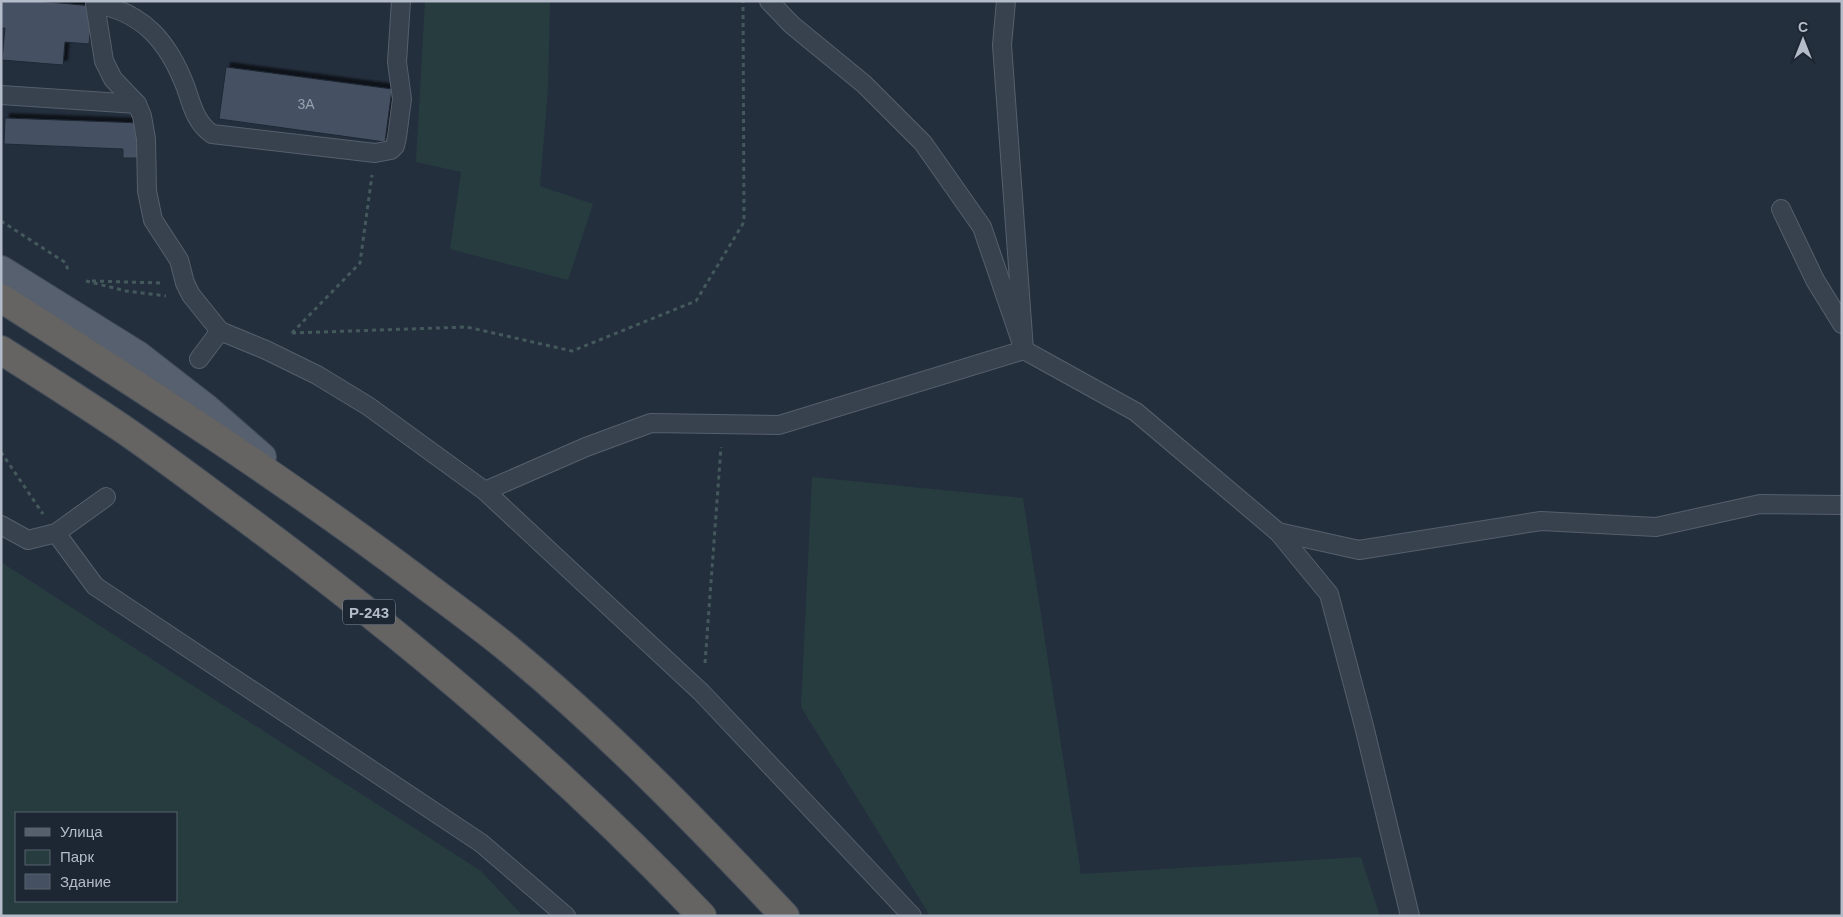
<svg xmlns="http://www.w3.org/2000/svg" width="1843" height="917" viewBox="0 0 1843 917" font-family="Arial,sans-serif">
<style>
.green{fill:#263c3f;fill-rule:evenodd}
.building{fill:#455162;stroke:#1f2835;filter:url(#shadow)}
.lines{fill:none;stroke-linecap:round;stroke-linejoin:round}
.service-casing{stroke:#565f6c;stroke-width:20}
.primary-casing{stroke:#414a57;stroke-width:30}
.trunk-casing{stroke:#434c59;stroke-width:30}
.path{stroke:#44595c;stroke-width:3;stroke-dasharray:4 4;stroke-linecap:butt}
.service{stroke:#38414e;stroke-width:18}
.primary{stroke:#56606e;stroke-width:28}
.trunk{stroke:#656462;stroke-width:28}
.labels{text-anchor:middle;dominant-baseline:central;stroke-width:4;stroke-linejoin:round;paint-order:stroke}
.number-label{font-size:14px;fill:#98a1af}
.shield{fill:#1d2633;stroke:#878f9c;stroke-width:1}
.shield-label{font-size:15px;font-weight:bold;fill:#b4bcc9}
</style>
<defs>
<filter id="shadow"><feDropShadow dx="4.5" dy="-4.5" stdDeviation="1" flood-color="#0009"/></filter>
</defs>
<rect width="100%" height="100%" fill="#242f3e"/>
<g class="green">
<path d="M425,1H550L548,88L540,186L593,204L568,280L450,249L461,172L416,162Z"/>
<path d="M812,477L1023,498L1081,874L1361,857L1380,916H930L801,707Z"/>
<path d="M1,562L481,871L523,916H1ZM16,813H176V901H16Z"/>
</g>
<g class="building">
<path d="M1,1H37L93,6L89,44L65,42L63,65L2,60L5,28H1Z"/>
<path d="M226,67L392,89L385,142L219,119Z"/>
<path d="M5,118L141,123L140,158H123V149L4,144Z"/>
</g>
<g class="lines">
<g class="service-casing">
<g id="service">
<path d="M401,1L397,62L402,99L397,137L395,146L391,150L375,153L212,134C196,123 192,106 186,88C169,43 144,12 95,4L104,61L113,79L137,104L142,116L146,139L147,191L153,220L179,260L185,283L191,295L220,331L266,350L317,375L368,406L485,491L702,693L912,916"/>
<path d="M769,1L792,25L864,84L923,143L982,227L1024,350L1136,412L1278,532L1329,594L1364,726L1410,916"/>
<path d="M1,95L137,104"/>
<path d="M1781,209L1815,280L1842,324"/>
<path d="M199,359L220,331"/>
<path d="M485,491L586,447L651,423L779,425L1024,350L1002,45L1006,1"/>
<path d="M1,525L28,540L56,533L106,497"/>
<path d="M1278,532L1359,550L1541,521L1656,527L1760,504L1842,505"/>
<path d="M56,533L95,586L481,843L566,916"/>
</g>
</g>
<g class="primary-casing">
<path id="primary" d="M1,270L139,356L206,408L262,457"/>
</g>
<g class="trunk-casing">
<g id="trunk">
<path d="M1,298C144,389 287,481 422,583C450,604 479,625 506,647C606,729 696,822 785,916"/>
<path d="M1,350C42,376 83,402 123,429C158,453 192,479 226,504C396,628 557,763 702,916"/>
</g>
</g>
<g class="path">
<path d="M1,221L66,263L68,271"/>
<path d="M86,281L126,291L166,296"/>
<path d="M92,281L161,283"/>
<path d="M292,333L467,327L572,351L696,301L744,222L743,1"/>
<path d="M292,333L360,263L372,175"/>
<path d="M1,452L43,514"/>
<path d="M705,663L721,447"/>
</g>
<use href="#service" class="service"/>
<use href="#primary" class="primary"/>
<use href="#trunk" class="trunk"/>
</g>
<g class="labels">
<g class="number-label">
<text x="306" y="104">3А</text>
</g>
<rect class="shield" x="343" y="599.5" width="52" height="25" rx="4"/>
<g class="shield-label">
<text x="369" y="612">Р-243</text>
</g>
</g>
<rect width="1843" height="917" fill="none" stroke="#b4bcc9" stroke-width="5"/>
<rect x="15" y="812" width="162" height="90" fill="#1d2633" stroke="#59626f"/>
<rect x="25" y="828" width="25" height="8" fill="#56606e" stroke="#59626f"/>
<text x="60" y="837" font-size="15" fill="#b4bcc9">Улица</text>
<rect x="25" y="850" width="25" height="15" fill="#263c3f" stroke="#59626f"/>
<text x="60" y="862" font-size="15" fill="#b4bcc9">Парк</text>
<rect x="25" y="874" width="25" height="15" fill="#455162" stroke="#59626f"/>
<text x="60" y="887" font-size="15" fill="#b4bcc9">Здание</text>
<g transform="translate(1803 40)" stroke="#1d2633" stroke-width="4" paint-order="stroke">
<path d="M0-4L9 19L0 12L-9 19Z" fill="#b4bcc9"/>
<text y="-8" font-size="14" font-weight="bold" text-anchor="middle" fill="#b4bcc9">С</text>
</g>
</svg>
